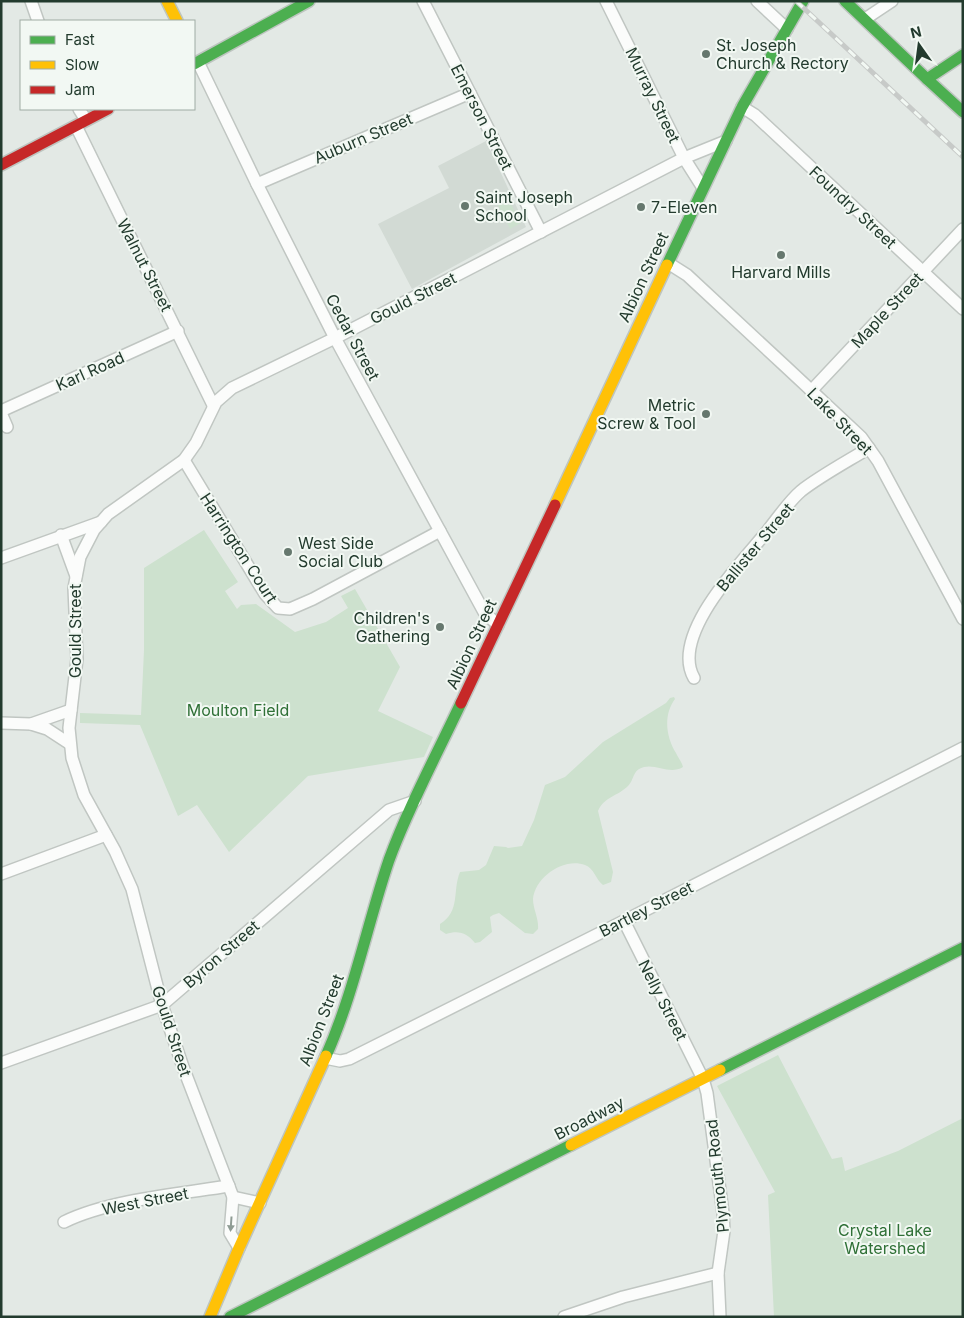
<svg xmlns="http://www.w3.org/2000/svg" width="964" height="1318" viewBox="0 0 964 1318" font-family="Inter,sans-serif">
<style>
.built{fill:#d2dad4}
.green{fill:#cde1ce}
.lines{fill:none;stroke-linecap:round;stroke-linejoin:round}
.street-casing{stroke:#c0c6c2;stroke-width:14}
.fast-casing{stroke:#bec5c0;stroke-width:14}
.slow-casing{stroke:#bec5c0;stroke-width:14}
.jam-casing{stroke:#bec5c0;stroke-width:14}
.street{stroke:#fbfcfb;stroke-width:11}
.fast{stroke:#4caf50;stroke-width:11}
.slow{stroke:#ffc107;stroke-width:11}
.jam{stroke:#c62828;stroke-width:11}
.rail-casing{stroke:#c7cac8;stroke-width:5}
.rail{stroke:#f2f8f3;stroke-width:3;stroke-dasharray:9;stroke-linecap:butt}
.oneway{fill:#8f9c94}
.poi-dot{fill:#66786e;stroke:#f2f8f3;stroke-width:2}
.labels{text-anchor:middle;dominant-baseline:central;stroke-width:4;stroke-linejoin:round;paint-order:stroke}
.poi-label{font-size:16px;fill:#233b2e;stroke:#f2f8f3;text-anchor:start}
.street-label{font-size:16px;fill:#233b2e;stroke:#f2f8f3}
.park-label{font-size:16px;fill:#2f7036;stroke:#f2f8f3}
</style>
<rect width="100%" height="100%" fill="#e3e9e5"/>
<path class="built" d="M486,141L526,227L412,289L378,224L449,188L438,166Z"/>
<g class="green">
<path d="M507,197L521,223L510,229L497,203Z"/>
<path d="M204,530L238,582L225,591L237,609L241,605L256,604L295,632L326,622L348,608L341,596L355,589L400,667L378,711L433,737L424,757L308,776L229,852L197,805L178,816L140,725L80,723V713L141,715L144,650V568Z"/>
<path d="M674,697L675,699C663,715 666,737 676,753C678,758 682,762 683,767C670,775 657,764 644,767C632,770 635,779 628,786C618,796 604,797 598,811L613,872L611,882L603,885C596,880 594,868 585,865C564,857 535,877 533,899C533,909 539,919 538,929L533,934L525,933L499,913L493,915L490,917L492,932L480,942L475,943C467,933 459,930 446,934L440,930V924C461,911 452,891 460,872L479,870L486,865L494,846L506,847L508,848L522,846L534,820L545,785L565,777L603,742L666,703L670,698Z"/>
<path d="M778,1055L832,1159L842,1157L845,1171L898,1151L963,1118V1317H774L768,1195L775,1192L717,1086Z"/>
</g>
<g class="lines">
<g class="street-casing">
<g id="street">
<path d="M31,1L38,21"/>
<path d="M423,1L541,232"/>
<path d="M606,1L684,158L703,188"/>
<path d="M757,1L787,29"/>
<path d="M865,19L892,1"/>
<path d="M198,62L257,184L335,338L484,612L498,625"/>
<path d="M742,107L755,115L963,309"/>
<path d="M79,109L86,120"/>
<path d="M76,126L213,405"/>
<path d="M257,184L470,93"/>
<path d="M668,263L687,275L785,366L861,437L878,461L963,619"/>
<path d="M811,391L963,229"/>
<path d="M1,411L178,331"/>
<path d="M1,413L7,427"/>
<path d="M184,460L265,594L278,608L290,609L313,599L440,531"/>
<path d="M61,535L76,576"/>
<path d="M1,558L101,522"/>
<path d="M694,678C670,636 739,565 764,535C776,521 787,503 801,491C820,476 848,461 869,448"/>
<path d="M1,723L31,724L71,710"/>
<path d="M31,724L47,729L70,744"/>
<path d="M1,874L106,835"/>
<path d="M624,921L703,1079L707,1093L723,1213L724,1231L718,1273L720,1317"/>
<path d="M325,1058L340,1061L349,1059L624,921L963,748"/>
<path d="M1,1063L162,1005L389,810L415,801"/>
<path d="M233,1197L260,1203"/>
<path d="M64,1222C109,1200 178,1194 229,1186"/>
<path d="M239,1248L230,1233L233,1197L183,1067L162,1005L132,889L115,851L84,795L72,758L69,728L77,659L74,588L80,557L94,530L108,514L184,460L196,443L216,402L232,388L335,338L684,158L726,141"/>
<path d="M564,1317L623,1297L718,1273"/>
</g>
</g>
<g class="fast-casing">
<g id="fast">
<path d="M845,1L927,79L963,55"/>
<path d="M194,64L309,1"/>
<path d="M927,79L963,112"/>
<path d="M667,265L742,107L803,1"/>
<path d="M326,1056C354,993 367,925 389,860C408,808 437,754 461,703"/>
<path d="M720,1070L963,948"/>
<path d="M230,1317L571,1145"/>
</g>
</g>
<g class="slow-casing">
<g id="slow">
<path d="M167,1L177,21"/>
<path d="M555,505L667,265"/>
<path d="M571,1145L720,1070"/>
<path d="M210,1317L239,1248L326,1056"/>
</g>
</g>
<g class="jam-casing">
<g id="jam">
<path d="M1,165L108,109"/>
<path d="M461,703L555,505"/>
</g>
</g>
<use href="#street" class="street"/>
<use href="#fast" class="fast"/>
<use href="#slow" class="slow"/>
<use href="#jam" class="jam"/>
<g class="rail-casing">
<path id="rail" d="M796,1L963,157"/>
</g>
<use href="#rail" class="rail"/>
</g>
<defs><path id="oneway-solid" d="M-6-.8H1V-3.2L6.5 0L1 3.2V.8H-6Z" transform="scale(1.25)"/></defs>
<use class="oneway" href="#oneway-solid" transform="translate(231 1224) rotate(94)"/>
<g class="poi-dot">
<circle cx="706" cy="54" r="5"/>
<circle cx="465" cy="206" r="5"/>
<circle cx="641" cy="207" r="5"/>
<circle cx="781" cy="255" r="5"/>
<circle cx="706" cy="414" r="5"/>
<circle cx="288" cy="552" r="5"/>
<circle cx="440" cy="627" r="5"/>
</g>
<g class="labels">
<g class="poi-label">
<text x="716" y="45">St. Joseph<tspan x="716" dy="18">Church &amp; Rectory</tspan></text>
<text x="475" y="197">Saint Joseph<tspan x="475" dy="18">School</tspan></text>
<text x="651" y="207">7-Eleven</text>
<text x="781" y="272" text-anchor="middle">Harvard Mills</text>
<text x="696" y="405" text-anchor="end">Metric<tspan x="696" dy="18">Screw &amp; Tool</tspan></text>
<text x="298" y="543">West Side<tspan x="298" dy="18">Social Club</tspan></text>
<text x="430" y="618" text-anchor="end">Children's<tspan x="430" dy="18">Gathering</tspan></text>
</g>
<g class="street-label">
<text transform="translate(653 95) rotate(64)">Murray Street</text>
<text transform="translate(482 117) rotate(63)">Emerson Street</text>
<text transform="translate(363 138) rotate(-23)">Auburn Street</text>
<text transform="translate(853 207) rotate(43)">Foundry Street</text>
<text transform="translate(145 265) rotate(63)">Walnut Street</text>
<text transform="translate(643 277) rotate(-65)">Albion Street</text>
<text transform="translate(413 298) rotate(-27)">Gould Street</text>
<text transform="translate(887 310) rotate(-47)">Maple Street</text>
<text transform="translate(353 337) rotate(62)">Cedar Street</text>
<text transform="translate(90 371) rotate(-24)">Karl Road</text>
<text transform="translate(840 421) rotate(46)">Lake Street</text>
<text transform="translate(755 547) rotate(-50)">Ballister Street</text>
<text transform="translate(239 548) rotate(57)">Harrington Court</text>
<text transform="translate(75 631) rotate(-90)">Gould Street</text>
<text transform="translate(471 644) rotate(-65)">Albion Street</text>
<text transform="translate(646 909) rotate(-27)">Bartley Street</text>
<text transform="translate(221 954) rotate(-41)">Byron Street</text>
<text transform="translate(663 1000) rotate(63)">Nelly Street</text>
<text transform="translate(321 1020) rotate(-69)">Albion Street</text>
<text transform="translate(172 1031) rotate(72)">Gould Street</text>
<text transform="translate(589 1118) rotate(-27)">Broadway</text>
<text transform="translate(717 1176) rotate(-96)">Plymouth Road</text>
<text transform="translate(145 1201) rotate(-11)">West Street</text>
</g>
<g class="park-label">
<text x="238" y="710">Moulton Field</text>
<text x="885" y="1230">Crystal Lake<tspan x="885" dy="18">Watershed</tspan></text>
</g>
</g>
<rect width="964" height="1318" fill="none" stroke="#233b2e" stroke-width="5"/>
<rect x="20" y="20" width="175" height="90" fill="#f2f8f3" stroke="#9faca4"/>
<rect x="30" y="36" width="25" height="8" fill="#4caf50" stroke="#9faca4"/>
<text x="65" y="45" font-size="15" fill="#233b2e">Fast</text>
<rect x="30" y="61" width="25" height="8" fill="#ffc107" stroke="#9faca4"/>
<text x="65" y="70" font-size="15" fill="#233b2e">Slow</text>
<rect x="30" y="86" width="25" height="8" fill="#c62828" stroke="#9faca4"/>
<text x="65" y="95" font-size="15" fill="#233b2e">Jam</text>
<g transform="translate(919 45) rotate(346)" stroke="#f2f8f3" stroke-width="4" paint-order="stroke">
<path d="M0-4L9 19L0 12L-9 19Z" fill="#233b2e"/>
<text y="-8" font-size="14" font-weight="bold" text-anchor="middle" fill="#233b2e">N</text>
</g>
</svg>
